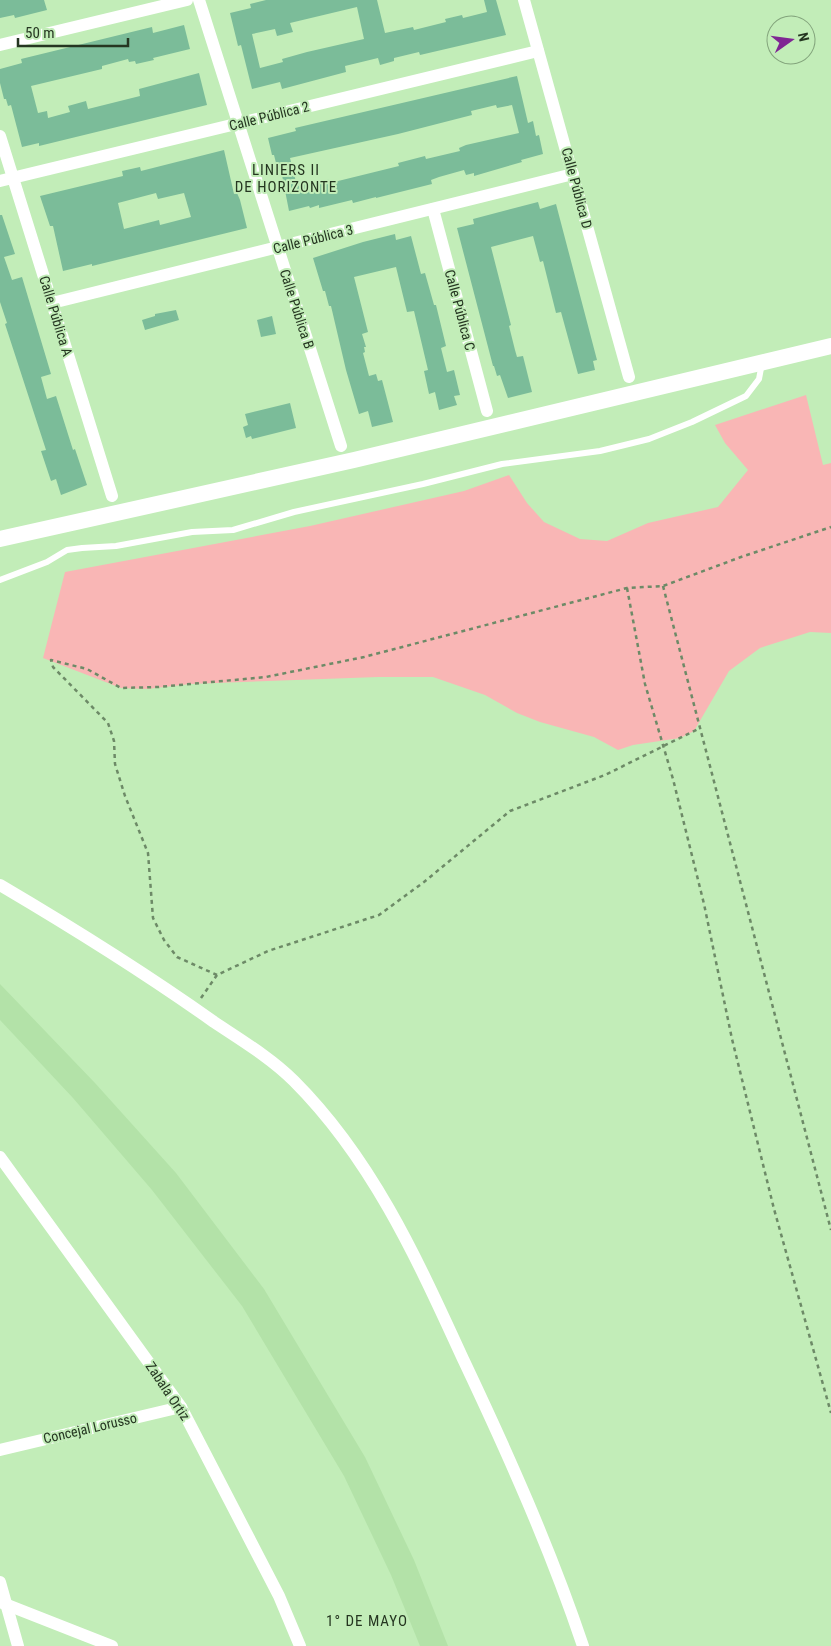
<svg xmlns="http://www.w3.org/2000/svg" width="831" height="1646" viewBox="0 0 831 1646" font-family="'Roboto Condensed',sans-serif">
<style>
.built{fill:#b3e2a8}
.green{fill:#f9b6b5}
.building{fill:#7bbc99;fill-rule:evenodd}
.lines{fill:none;stroke-linecap:round;stroke-linejoin:round}
.path{stroke:#6d8a67;stroke-width:2.5;stroke-dasharray:4 4;stroke-linecap:butt}
.service{stroke:#fff;stroke-width:6}
.minor{stroke:#fff;stroke-width:12}
.tertiary{stroke:#fff;stroke-width:16}
.labels{text-anchor:middle;dominant-baseline:central;stroke-width:4;stroke-linejoin:round;paint-order:stroke}
.street-label{font-size:14px;fill:#253621;stroke:#c2edb8}
.neighbourhood-label{font-size:15px;letter-spacing:1px;fill:#253621;stroke:#c2edb8}
</style>
<rect width="100%" height="100%" fill="#c2edb8"/>
<path class="built" d="M0,984L95,1083L176,1173L264,1289L365,1457L414,1560L448,1646H420L391,1575L344,1476L242,1306L152,1190L73,1098L0,1020Z"/>
<path class="green" d="M806,395L823,465L831,463V633L810,632L760,648L729,671L694,731L680,738L633,745L618,750L594,737L540,722L517,713L485,695L433,677H378L190,684L147,689L121,688L43,658L65,572L310,526L464,491L509,475L527,503L544,522L580,539L607,541L648,523L718,507L748,470L725,443L715,425Z"/>
<g class="building">
<path d="M0,0H44L47,10L15,18L14,15L0,18Z"/>
<path d="M266,0H377L385,33L413,27L414,30L446,22L445,19L462,15L463,18L487,12L484,0H496L506,35L420,55L419,52L394,58V61L380,65L378,58L345,66L346,72L282,89L280,82L252,89L241,45L238,46L230,13L251,8L250,4ZM357,7L364,39L307,52L282,59L283,62L260,68L252,34L275,29L277,36L293,32L290,23Z"/>
<path d="M184,25L190,49L153,58L154,60L136,64L135,61L129,62L128,59L102,66V69L31,86L38,113L47,111L48,118L70,112L68,106L86,101L88,109L140,96L139,89L199,73L207,105L39,146V143L22,147L11,105L8,106L6,99H4L0,83V69L22,63L21,59L152,27L153,33Z"/>
<path d="M517,76L528,123L533,121L536,136L539,135L543,154L521,160L522,162L474,176V173L466,175L464,170L439,177L431,180L432,184L376,198V197L353,203L352,200L319,208V205L310,208L309,206L289,211L281,170L278,171L274,155H272L268,138L296,131L295,128ZM496,105L497,108L512,105L519,133L466,145L459,148L460,151L426,159L425,156L398,163L399,166L330,183L328,179L297,186L290,158L398,134L472,115L471,111Z"/>
<path d="M224,150L234,194L237,193L240,200L247,228L92,266V264L63,271L53,226H50L40,196L123,176L122,171L140,167L141,171ZM156,193L158,199L184,193L191,217L160,225L159,220L124,229L118,203Z"/>
<path d="M538,202L540,209L556,204L597,360L593,361L595,370L578,374L561,312L556,313L543,261L540,262L533,236L491,247L511,325L509,326L515,350L517,357L523,356L532,392L508,398L500,375L497,376L494,366H493L457,228L474,224L473,219Z"/>
<path d="M0,215H2L15,254L4,257L12,280L22,277L51,374L41,377L47,399L56,396L73,450L75,449L87,485L61,495L56,479L51,481L41,451L46,450L5,324L7,323L0,302Z"/>
<path d="M395,234L396,240L411,236L421,274L425,273L434,305H436L446,346L441,348L447,372L454,370L460,395L454,396L457,405L439,410L435,392L429,394L424,371L428,370L414,311L407,312L396,267L354,277L368,332L362,334L366,347H364L365,352L363,353L369,376L376,374L378,381L382,380L393,422L372,427L368,411L359,414L346,370L331,306H329L325,291H323L313,258L363,242Z"/>
<path d="M176,310L179,320L145,330L142,320L155,316V314Z"/>
<path d="M272,316L276,334L261,337L257,320Z"/>
<path d="M290,403L296,428L252,439L251,436L246,438L243,427L248,425L245,414Z"/>
</g>
<g class="lines">
<g class="path">
<path d="M663,586L831,1230"/>
<path d="M627,588L645,684L673,779L704,904L732,1039L774,1209L831,1413"/>
<path d="M217,975L177,957L164,940L153,918L148,853L125,796L115,764L114,741L108,723L53,667L51,660L87,669L121,688L158,687L266,677L364,657L627,588L663,586L741,557L831,527"/>
<path d="M201,998L217,975L268,951L379,915L424,882L510,811L605,775L700,728"/>
</g>
<path class="service" d="M0,580L47,562L67,550L82,548L116,546L192,532L233,530L294,512L423,484L502,464L600,451L649,439L692,422L746,396L759,379L762,363"/>
<g class="minor">
<path d="M199,0L341,446"/>
<path d="M524,0L629,377"/>
<path d="M0,45L187,0"/>
<path d="M0,136L112,496"/>
<path d="M0,181L538,51"/>
<path d="M433,209L487,411"/>
<path d="M52,303L573,174"/>
<path d="M0,885C73,928 145,973 214,1022C241,1040 271,1058 294,1081C373,1160 418,1261 464,1361C508,1454 550,1548 583,1646"/>
<path d="M0,1157L181,1407L279,1596L300,1646"/>
<path d="M0,1450L181,1407"/>
<path d="M0,1582L18,1646"/>
<path d="M0,1602L112,1646"/>
</g>
<path class="tertiary" d="M0,539L354,460L831,346"/>
</g>
<g class="labels">
<g class="street-label">
<text transform="translate(269 116) rotate(-14)">Calle Pública 2</text>
<text transform="translate(577 188) rotate(75)">Calle Pública D</text>
<text transform="translate(313 239) rotate(-14)">Calle Pública 3</text>
<text transform="translate(297 309) rotate(72)">Calle Pública B</text>
<text transform="translate(460 310) rotate(75)">Calle Pública C</text>
<text transform="translate(56 316) rotate(73)">Calle Pública A</text>
<text transform="translate(168 1391) rotate(56)">Zabala Ortiz</text>
<text transform="translate(90 1428) rotate(-13)">Concejal Lorusso</text>
</g>
<g class="neighbourhood-label">
<text x="286" y="170">LINIERS II<tspan x="286" dy="17">DE HORIZONTE</tspan></text>
<text x="367" y="1621">1° DE MAYO</text>
</g>
</g>
<g transform="translate(791 40) rotate(76)"><circle r="24" fill="#c2edb8" stroke="#83a47c"/>
<path d="M0-4L9 19L0 12L-9 19Z" fill="#7f2693"/>
<text y="-8" font-size="14" font-weight="bold" text-anchor="middle" fill="#253621">N</text>
</g>
<path d="M18 38v8h110v-8" fill="none" stroke="#253621" stroke-width="2.5"/>
<text x="25" y="38" font-size="15" fill="#253621" stroke="#c2edb8" stroke-width="4" paint-order="stroke">50 m</text>
</svg>
